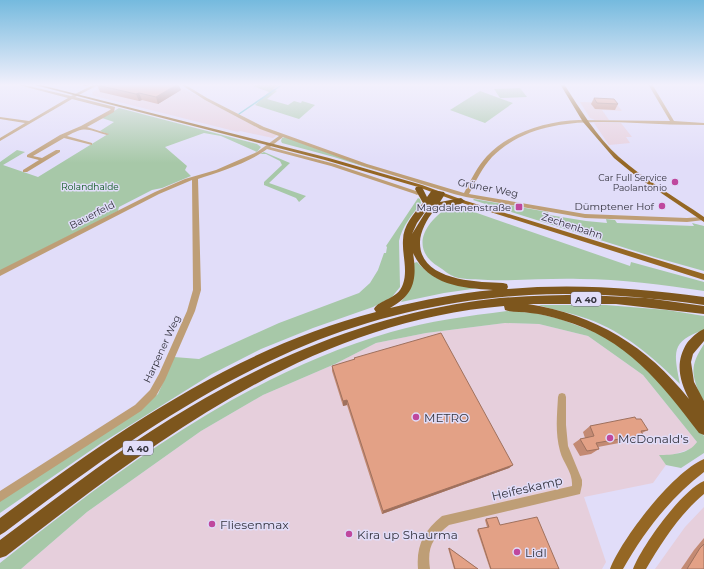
<svg xmlns="http://www.w3.org/2000/svg" width="704" height="569" viewBox="0 0 704 569" font-family="Montserrat,sans-serif">
<style>
.commercial{fill:#e6cfdc}
.green{fill:#a7c8a8}
.lines{fill:none;stroke-linecap:round;stroke-linejoin:round}
.stream{stroke:#6ac4cf;stroke-width:1.5}
.minor{fill:#be9e76;fill-rule:evenodd}
.major{fill:#956724;fill-rule:evenodd}
.highway{fill:#7d561d;fill-rule:evenodd}
.wall{fill:#c38a73}
.shaded-wall{fill:#9f715e}
.building{fill:#e3a186;stroke:#9f715e}
.poi-dot{fill:#bf489e;stroke:#e1ddf9;stroke-width:1.5}
.labels{text-anchor:middle;dominant-baseline:central;stroke-width:3;stroke-linejoin:round;paint-order:stroke}
.far-poi-label{font-size:9px;fill:#34333e;stroke:#e1ddf9;text-anchor:end}
.far-park-label{font-size:9px;fill:#005214;stroke:#e1ddf9}
.shield{fill:#e1ddf9;stroke:#686676;stroke-width:1}
.shield-label{font-size:9px;font-weight:bold;fill:#34333e}
.street-label{font-size:10px;fill:#34333e;stroke:#e1ddf9}
.poi-label{font-size:10px;fill:#34333e;stroke:#e1ddf9;text-anchor:end}
.near-poi-label{font-size:12px;fill:#34333e;stroke:#e1ddf9;text-anchor:start}
.near-street-label{font-size:12px;fill:#34333e;stroke:#e1ddf9}
</style>
<rect width="100%" height="100%" fill="#e1ddf9"/>
<g class="commercial">
<path d="M175,84L258,128L277,135L273,138L240,131L238,132L91,95L93,94L92,92L101,88Z"/>
<path d="M580,102L616,103L622,111L602,110L609,120H595L590,118Z"/>
<path d="M595,122L621,123L632,137H626L630,143L609,145L594,123Z"/>
<path d="M505,323L539,324L588,336L643,375L697,442L693,448L672,455H660L666,465L653,483L584,497L606,562L602,569H21L87,512L201,431L263,395L335,364L376,343L426,333Z"/>
<path d="M704,507V569H655L685,527Z"/>
</g>
<g class="green">
<path d="M257,84H281L273,89L277,91L267,99L288,105L294,101L301,103L302,101L315,105L299,119L255,105L269,92L253,86Z"/>
<path d="M520,88L527,97L500,98L494,89Z"/>
<path d="M480,91L513,103L485,123L450,110Z"/>
<path d="M119,108L257,144L261,147L257,152L221,136L204,133L165,147L187,166L185,170L191,176L162,188L152,190L119,207L118,211L0,271V162L17,150L25,152L3,165L38,177L108,134L100,131L114,122L102,118Z"/>
<path d="M285,137L378,171L334,157L282,143L281,141L282,138Z"/>
<path d="M264,152L290,163L269,183L306,196L299,202L296,198L264,185V182L282,165L280,161L266,154H260Z"/>
<path d="M418,198L420,199L421,203C412,215 402,226 399,241L400,287L392,297L373,307L313,328L261,349L212,374L100,444L0,513V501L138,410L158,394L174,357L199,359L279,323L359,293L370,283L378,270L384,253H386L387,247L386,246Z"/>
<path d="M474,199L548,212L549,215L586,221L607,223L606,219L615,220L617,223L694,226L692,223L704,226V271L654,257L473,200Z"/>
<path d="M450,206H457L630,266L631,262L704,282V291C663,285 621,279 580,279C549,278 519,281 488,280C477,279 465,280 455,277C449,275 444,270 439,267C408,248 426,221 450,206Z"/>
<path d="M417,262C436,283 452,284 479,288L444,293L401,302C411,290 415,279 414,263Z"/>
<path d="M538,305H606L667,310L704,316V330C670,341 674,353 680,384C653,357 624,332 588,319C572,313 554,310 538,305Z"/>
<path d="M507,311L535,313L560,319L600,334L628,352L667,389L704,436V453L681,468L666,465L659,455C672,455 689,454 697,442L643,375L588,336L539,324L505,323L426,333L376,343L335,364L263,395L201,431L87,512L21,569H0V563C119,469 243,375 391,332C429,321 468,316 507,311Z"/>
<path d="M704,344V401L701,398C692,374 689,367 704,344Z"/>
</g>
<g class="lines">
<path class="stream" d="M239,114L283,84"/>
<g class="minor">
<path d="M15,84H20L71,96L95,84H99L98,85L75,97L115,107L114,112L87,127L109,134L107,135C88,130 86,125 67,136L92,143V145L64,138L33,156L42,158L56,150H60V152L27,172H23V170L39,160L27,157V155L60,135L81,126L110,110L111,109L72,99L0,141V138L25,123L0,119V117L29,121L68,98Z"/>
<path d="M180,84H184L207,98L264,127L367,164L464,193C471,180 477,167 487,156C510,132 547,121 579,120L670,121L648,84H652L674,121L704,123V125C681,125 659,124 637,123C586,121 531,119 492,157C482,168 476,181 469,194L585,214L687,218L702,217L704,218V220L687,222L585,218L466,197L454,194L363,166L283,137L270,147L335,164L419,192L420,193L417,195L415,194L331,166L267,149C249,163 219,172 198,179L201,290L195,311L165,380L156,396L141,411L0,502V491L135,405L150,390L159,374L187,311L193,290L192,180L159,194L0,276V270L155,192L185,179L216,170L257,152L279,136L260,129L205,100Z"/>
<path d="M562,393L565,394L566,397V425L568,446L582,480V485L580,494L449,525C432,538 427,548 430,569H418C416,545 424,531 442,516L572,486C573,472 563,463 560,451C555,433 557,415 558,397L559,394Z"/>
</g>
<g class="major">
<path d="M31,84H37L329,158L422,185L463,200L704,274V280L459,202L418,187L325,160Z"/>
<path d="M560,84H564C580,109 597,137 619,157C645,180 675,197 704,217V222L636,176L614,158L583,122Z"/>
<path d="M704,459V472C670,498 644,532 623,569H610C622,538 673,472 704,459Z"/>
<path d="M704,481V494C679,515 662,542 646,569H633C642,546 681,491 704,481Z"/>
</g>
<g class="highway">
<path d="M416,187H422L427,197L432,190L444,192L445,194L440,202L461,198L465,201C458,208 442,204 434,211C427,218 420,233 420,242C419,281 477,282 503,283L507,284L508,287L507,289C573,283 638,288 704,297V305C646,297 588,292 529,295C453,299 376,316 306,345C197,390 99,461 5,532L0,535V518C114,433 236,348 376,312L374,309C379,299 398,300 403,284C408,269 402,255 403,240C403,226 414,213 423,203L415,189ZM430,205L412,234L417,223ZM413,253C428,285 461,288 493,290C458,293 424,300 390,308C415,295 417,278 413,253Z"/>
<path d="M586,295L646,298L704,306V314L616,304H528C596,315 647,346 689,399C679,380 675,362 687,343C691,338 697,332 704,329V341L693,354L691,362L694,382L704,401V435L699,433C661,383 626,338 562,320C552,317 541,314 530,313C522,311 513,313 505,310L504,306C309,322 155,441 6,556L0,558V540C62,494 123,446 190,407C275,356 370,317 469,302C508,296 547,295 586,295Z"/>
</g>
</g>
<g class="wall">
<path d="M78,84H90L86,86Z"/>
<path d="M98,84H178L181,90L158,104L142,100L139,101L100,92L97,85Z"/>
<path d="M594,98L618,104L615,110L595,109L591,104Z"/>
<path d="M354,358L513,465L509,468L382,514L347,405L343,406L332,371V366L354,360Z"/>
<path d="M636,419L648,430L642,433L643,435L635,440L598,447L599,449L591,454L580,456L573,444L580,439L585,438L583,432L590,426Z"/>
<path d="M486,519L500,525L559,569H490L477,530L487,527L485,520Z"/>
<path d="M704,538V569H681L694,550Z"/>
<path d="M448,548H449L478,569H454Z"/>
</g>
<g class="shaded-wall">
<path d="M84,84H90L86,86Z"/>
<path d="M178,84L181,90L158,104L156,97Z"/>
<path d="M139,93L142,100L139,101L136,94Z"/>
<path d="M347,400V405L343,406V401Z"/>
<path d="M513,465L509,468L382,514L383,511Z"/>
</g>
<g class="building">
<path d="M98,84H178L156,97L139,93L136,94L97,85Z"/>
<path d="M594,98L614,99L618,104L597,103Z"/>
<path d="M441,333L513,465L383,511L347,400L343,401L332,366L355,359L354,358Z"/>
<path d="M635,417L636,419H641L648,430L641,431L643,435L596,443L599,449L587,451L580,439L594,436L590,426Z"/>
<path d="M497,517L500,525L537,517L559,569H491L478,529L489,527L486,519Z"/>
<path d="M704,544V569H687L700,548Z"/>
<path d="M449,548L478,569H455Z"/>
</g>
<linearGradient id="sky" x2="0" y2="1"><stop stop-color="#75bade"/><stop offset="0.52" stop-color="#f2f0fc"/><stop offset="1" stop-color="#f2f0fc" stop-opacity="0"/></linearGradient>
<rect width="704" height="163" fill="url(#sky)"/>
<g class="poi-dot">
<circle cx="675" cy="182" r="4"/>
<circle cx="662" cy="206" r="4"/>
<rect x="515" y="203" width="8" height="8" rx="2"/>
<circle cx="416" cy="417" r="4"/>
<circle cx="610" cy="438" r="4"/>
<circle cx="212" cy="524" r="4"/>
<circle cx="349" cy="534" r="4"/>
<circle cx="517" cy="552" r="4"/>
</g>
<g class="labels">
<g class="far-poi-label">
<text x="667" y="177">Car Full Service<tspan x="667" dy="10">Paolantonio</tspan></text>
</g>
<g class="far-park-label">
<text x="90" y="186">Rolandhalde</text>
</g>
<g class="shield">
<rect x="571" y="292" width="30" height="14" rx="3"/>
<rect x="123" y="441" width="30" height="14" rx="3"/>
</g>
<g class="shield-label">
<text x="586" y="299">A 40</text>
<text x="138" y="448">A 40</text>
</g>
<g class="street-label">
<text transform="translate(488 188) rotate(11)">Grüner Weg</text>
<text transform="translate(92 215) rotate(-27)">Bauerfeld</text>
<text transform="translate(572 226) rotate(18)">Zechenbahn</text>
<text transform="translate(162 349) rotate(-65)">Harpener Weg</text>
</g>
<g class="poi-label">
<text x="654" y="206">Dümptener Hof</text>
<text x="511" y="207">Magdalenenstraße</text>
</g>
<g class="near-poi-label">
<text x="424" y="417">METRO</text>
<text x="618" y="438">McDonald's</text>
<text x="220" y="524">Fliesenmax</text>
<text x="357" y="534">Kira up Shaurma</text>
<text x="525" y="552">Lidl</text>
</g>
<g class="near-street-label">
<text transform="translate(527 488) rotate(-13)">Heifeskamp</text>
</g>
</g>
</svg>
